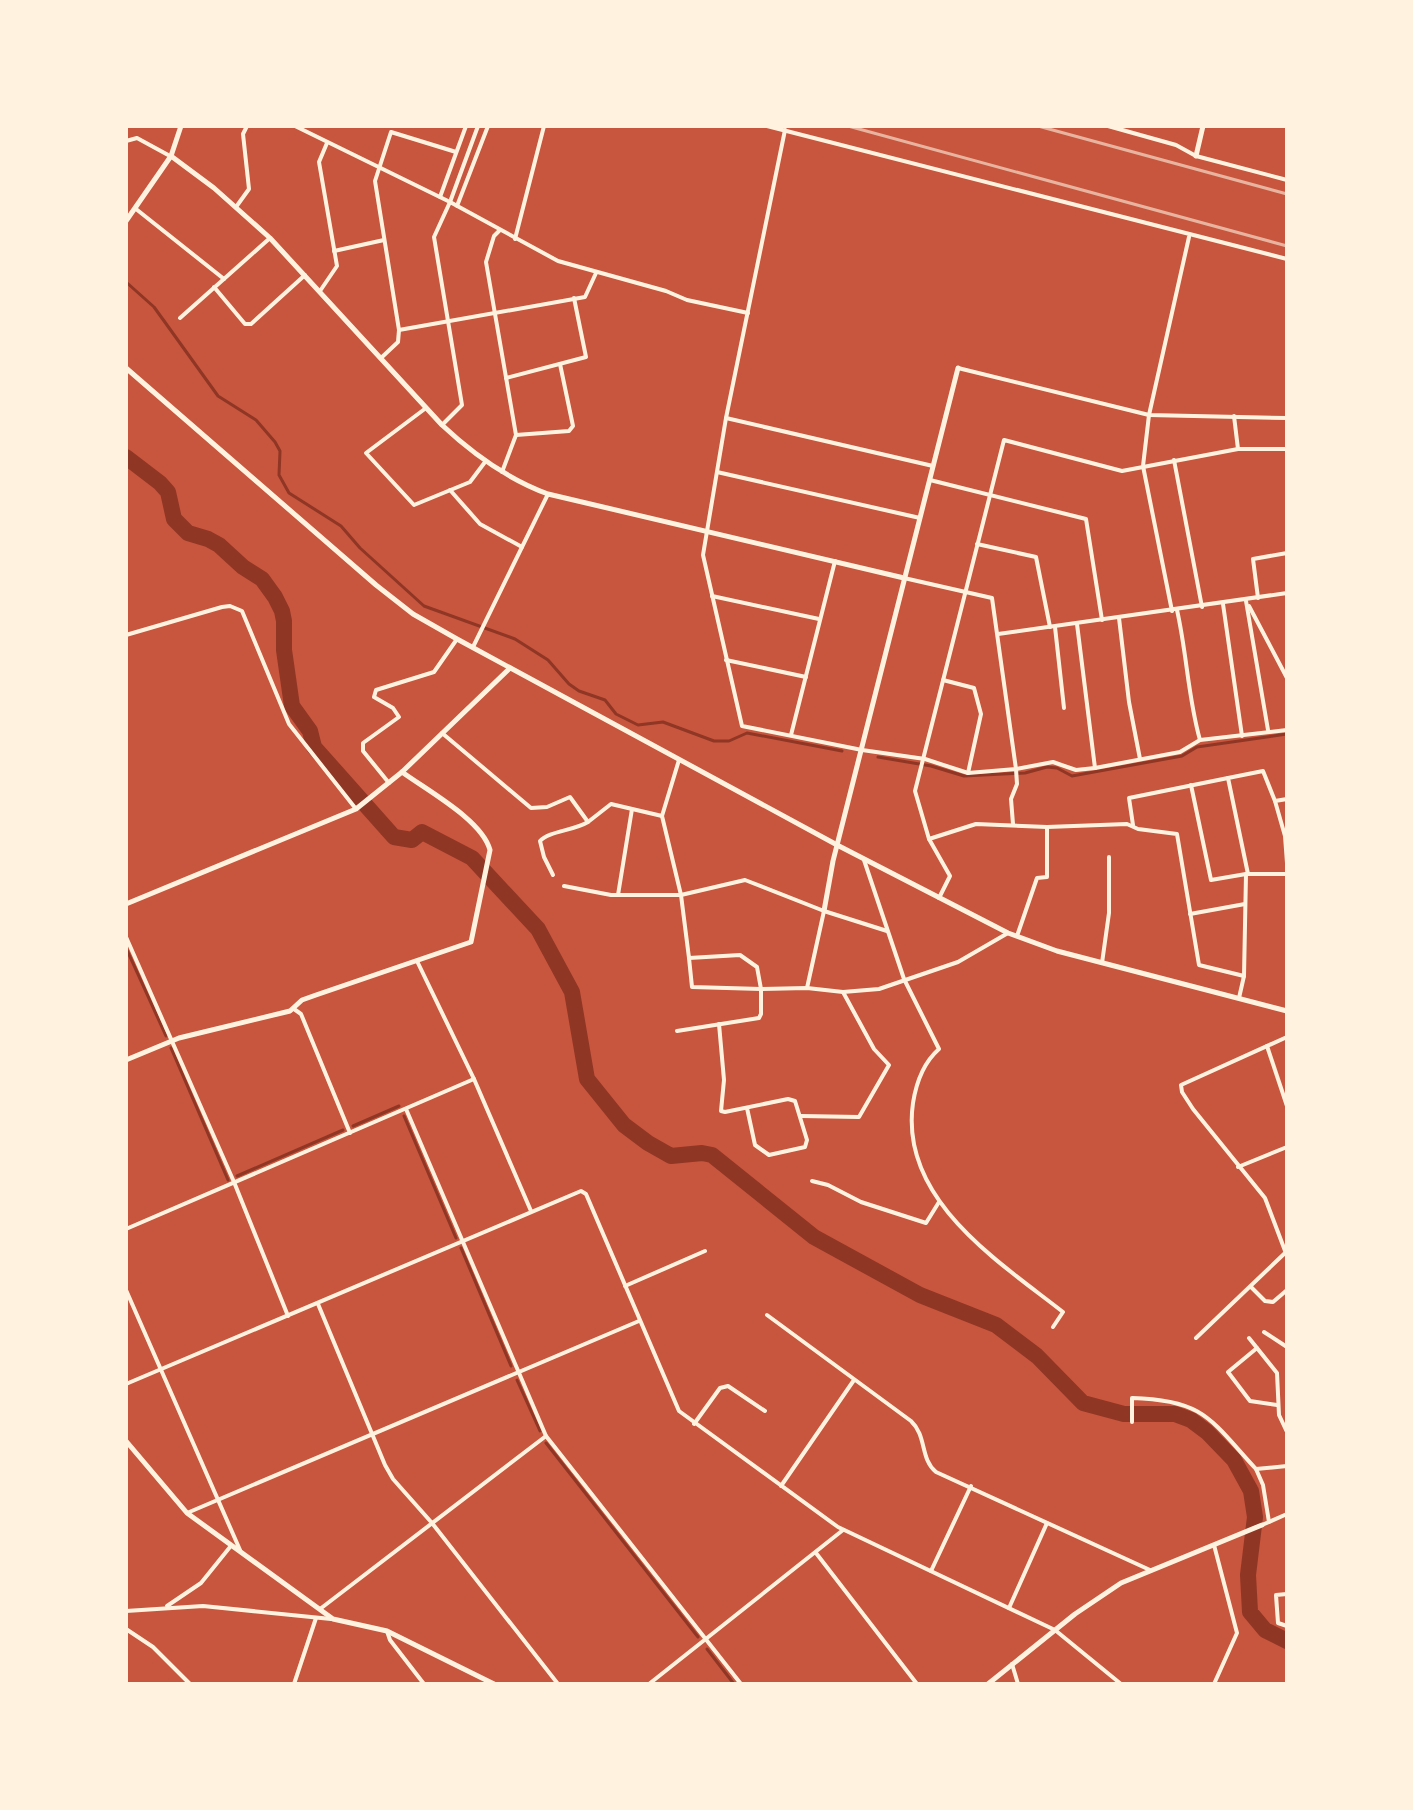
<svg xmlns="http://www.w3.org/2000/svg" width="1413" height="1810" viewBox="0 0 1413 1810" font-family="'Open Sans',sans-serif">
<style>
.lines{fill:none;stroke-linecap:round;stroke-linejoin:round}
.stream{stroke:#8f3625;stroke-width:3}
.river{stroke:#8f3625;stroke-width:16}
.minor{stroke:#fff3e0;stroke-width:4}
.tertiary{stroke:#fff3e0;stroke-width:5}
.secondary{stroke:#fff3e0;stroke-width:5}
.rail{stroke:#e9b49f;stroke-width:3}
</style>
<rect width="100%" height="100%" fill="#c8553d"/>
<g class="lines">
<g class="stream">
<path d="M126,282L154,307L218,396L256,420L275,442L280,451L279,475L289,493L341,526L360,548L424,606L515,639L548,660L569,684L579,691L605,700L616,714L638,725L663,722L714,741H729L747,733L842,751"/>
<path d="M878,757L931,766L964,776L1025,773L1047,767L1057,768L1072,776L1182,756L1197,747L1287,734"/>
<path d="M126,948L166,1036"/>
<path d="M171,1048L228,1180"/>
<path d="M404,1116L456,1238"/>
<path d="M353,1126L399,1106"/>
<path d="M237,1176L343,1130"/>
<path d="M461,1248L511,1366"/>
<path d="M517,1380L540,1431"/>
<path d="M546,1443L698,1637"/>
<path d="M707,1649L734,1684"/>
</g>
<path class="river" d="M126,457L160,483L168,492L174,519L188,533L208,539L219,545L243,567L262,579L275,597L282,611L284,621V650L292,706L310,731L314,747L394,837L412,840L422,832L472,858L538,929L572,992L587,1079L624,1125L648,1143L671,1156L702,1153L712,1155L814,1237L920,1295L996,1325L1037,1356L1083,1403L1124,1414H1175L1191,1420L1207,1432L1234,1460L1251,1491L1255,1517L1248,1575L1250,1612L1265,1630L1287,1641"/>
<g class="minor">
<path d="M295,126L450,202L558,261L666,291L687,300L748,313"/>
<path d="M767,126L1287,259"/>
<path d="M1108,126L1176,145L1196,156L1287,180"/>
<path d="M785,130L726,418L703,555L742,726L862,750L925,759L968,773L1016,769L1053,762L1076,770L1095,768L1180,752L1200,740L1287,730"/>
<path d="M126,141L137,138L170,156"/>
<path d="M440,197L466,126"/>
<path d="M457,206L488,126"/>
<path d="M236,207L249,189L243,134L247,126"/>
<path d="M136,209L224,279"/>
<path d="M499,231L494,236L486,262L516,435L502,472"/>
<path d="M515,239L544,126"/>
<path d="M334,251L384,240"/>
<path d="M214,287L245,324H251L305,275"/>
<path d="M320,291L337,266L319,162L327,143"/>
<path d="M180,318L270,238"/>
<path d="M399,330L585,297L596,273"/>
<path d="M381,358L398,342L399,330L375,181L391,132L456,152"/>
<path d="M958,368L1149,415L1287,418"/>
<path d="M506,378L586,357L574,298"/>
<path d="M426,408L366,453L414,505L470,482L485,462"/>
<path d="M1234,416L1238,449"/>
<path d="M726,418L933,466"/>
<path d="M442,425L462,405L434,237L450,202L478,126"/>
<path d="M516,435L569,431L573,426L560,364"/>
<path d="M1174,460L1202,607"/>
<path d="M717,472L920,518"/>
<path d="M930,480L1086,519L1102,620"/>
<path d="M450,490L480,524L522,547"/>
<path d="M977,544L1036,557L1050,627"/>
<path d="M904,578L992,598L1016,769L1017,784L1011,799L1013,824"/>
<path d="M712,596L819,619"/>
<path d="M1258,598L1253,559L1287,553"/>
<path d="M1246,601L1268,730"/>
<path d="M1223,604L1242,736"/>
<path d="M1249,606L1287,678"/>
<path d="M1177,610C1187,654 1188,698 1200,740"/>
<path d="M1172,611L1143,466L1149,415L1189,237"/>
<path d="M1119,618L1129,702L1140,759"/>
<path d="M1077,624L1095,768"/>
<path d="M1055,627L1064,708"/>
<path d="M998,634L1287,593"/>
<path d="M126,635L222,607L230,606L242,611L289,724L356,809"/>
<path d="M473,647L548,494"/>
<path d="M726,660L806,677"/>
<path d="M943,680L974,688L981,714L968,773"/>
<path d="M442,733L531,808L547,807L570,797L588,822L611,804L662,816"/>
<path d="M791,735L835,561"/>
<path d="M679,760L662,816L681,895L689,958L740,955L757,967L761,989L807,988L843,992L879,989L958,962L1008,933"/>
<path d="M389,783L363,751V743L399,717L393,708L374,697L376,690L434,672L457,639"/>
<path d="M1191,785L1211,880L1246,874"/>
<path d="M1287,799L1275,801L1285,836L1287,863"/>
<path d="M1133,825L1129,798L1228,778"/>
<path d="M929,839L976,824L1047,827L1127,824L1138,829L1177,834L1199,965L1244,976"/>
<path d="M864,860L904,979L939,1049C923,1063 916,1084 913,1103C899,1199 998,1261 1063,1312L1053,1327"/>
<path d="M1248,874L1228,778L1263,771L1275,801"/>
<path d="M553,875L544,857L540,841C549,831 573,831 588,822"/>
<path d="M564,886L611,895H681L745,880L824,911L887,931"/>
<path d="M618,895L632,809"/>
<path d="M939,898L950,876L929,839L915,791L1004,440L1122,471L1238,449H1287"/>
<path d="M1190,914L1245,904"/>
<path d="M1017,936L1037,878L1047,877V827"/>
<path d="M126,937L234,1182L288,1316"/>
<path d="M417,961L474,1079L531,1211"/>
<path d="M1102,963L1109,913V857"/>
<path d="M807,988L824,911"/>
<path d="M1239,998L1244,976L1246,874H1287"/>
<path d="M294,1009L301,1014L350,1133"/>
<path d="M719,1024L724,1080L721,1111L725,1112L788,1099L795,1101L807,1140L805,1147L769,1155L755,1145L747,1108"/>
<path d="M677,1031L759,1018L761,1014V989L692,987L689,958"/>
<path d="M1287,1037L1181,1085L1182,1092L1193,1109L1265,1198L1287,1256"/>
<path d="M1267,1046L1287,1106"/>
<path d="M406,1109L546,1436L741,1684"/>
<path d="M801,1116L859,1117L889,1065L874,1049L843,992"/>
<path d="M1238,1167L1287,1147"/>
<path d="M812,1181L828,1185L861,1202L926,1223L939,1202"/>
<path d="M126,1229L474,1079"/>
<path d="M625,1286L705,1251"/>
<path d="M1251,1287L1265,1301L1273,1302L1287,1290"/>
<path d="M126,1290L240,1550"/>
<path d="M318,1304L385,1465L393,1479L432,1523L558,1684"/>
<path d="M767,1315L911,1421C927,1436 920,1459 936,1472L1150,1570"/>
<path d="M1264,1332L1287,1347"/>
<path d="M1196,1338L1285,1253"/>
<path d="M1249,1338L1277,1373L1279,1415L1287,1432"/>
<path d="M1257,1348L1228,1372L1250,1401L1277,1405"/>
<path d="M126,1384L581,1191L586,1194L679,1411L838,1527L1055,1630L1121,1684"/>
<path d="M1132,1422V1398C1204,1400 1210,1419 1256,1469L1287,1466"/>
<path d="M694,1424L720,1388L728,1386L765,1411"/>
<path d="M1256,1469L1263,1485L1269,1522"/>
<path d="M781,1486L854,1380"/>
<path d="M187,1513L639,1321"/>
<path d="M1262,1525L1287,1514"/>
<path d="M816,1553L917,1684"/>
<path d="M1287,1565V1578"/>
<path d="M931,1571L971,1486"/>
<path d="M1287,1594L1276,1595L1278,1623L1287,1626"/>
<path d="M167,1606L201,1583L230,1547"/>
<path d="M1009,1608L1047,1523"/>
<path d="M320,1609L546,1436"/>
<path d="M126,1611L203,1606L331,1619"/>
<path d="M126,1629L153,1647L190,1684"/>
<path d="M387,1631L390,1640L424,1684"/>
<path d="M1012,1664L1018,1684"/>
<path d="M294,1684L316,1618"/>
<path d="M649,1684L843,1530"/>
<path d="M1214,1684L1237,1633L1214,1545"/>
</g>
<g class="tertiary">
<path d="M171,156L214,188L270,238L442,425C474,455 507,479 548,494L904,578"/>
<path d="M1196,156L1203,126"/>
<path d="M126,221L171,156L181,126"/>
<path d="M126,904L356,809L402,772L510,668"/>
<path d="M824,911L833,861L958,368"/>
<path d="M126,1060L179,1038L290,1011L302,1000L316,995L471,942L490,850C482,820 428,791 402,772"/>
<path d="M126,1441L187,1513L333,1619L387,1631L494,1684"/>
<path d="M988,1684L1075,1614L1121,1583L1262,1525"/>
</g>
<path class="secondary" d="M126,368L376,585L413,614L457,639L839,846L1008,933L1057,951L1287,1011"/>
<g class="rail">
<path d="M848,126L1287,246"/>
<path d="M1038,126L1287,194"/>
</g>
</g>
<rect width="1413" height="1810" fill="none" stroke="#fff3e0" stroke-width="256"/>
</svg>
